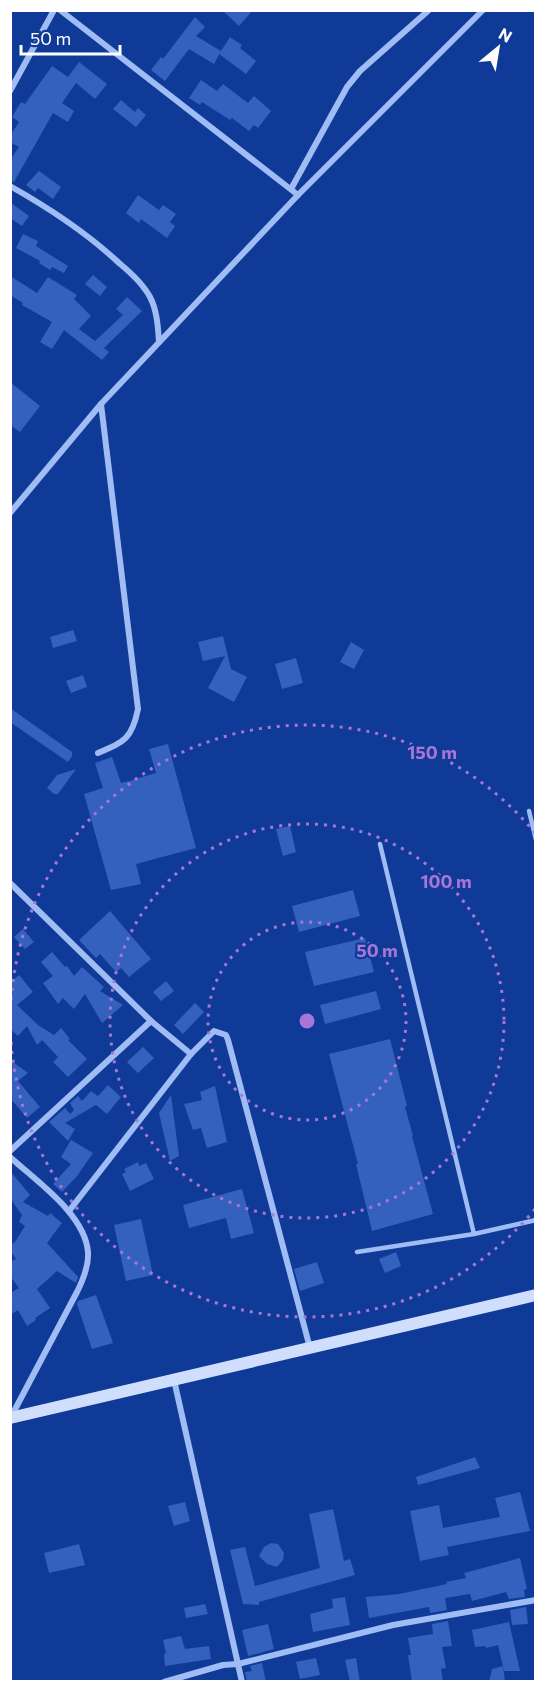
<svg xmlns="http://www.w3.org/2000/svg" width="546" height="1692" viewBox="0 0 546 1692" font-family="Commissioner,sans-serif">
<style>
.building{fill:#3461be}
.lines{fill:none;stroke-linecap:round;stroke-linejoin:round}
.lane{stroke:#9fbcf4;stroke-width:4.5}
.street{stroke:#9fbcf4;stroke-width:6}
.secondary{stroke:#cfdefd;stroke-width:12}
.ring{fill:none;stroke:#a976d5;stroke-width:3;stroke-dasharray:3 6}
.centre{fill:#a976d5;stroke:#0f3a97;stroke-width:3}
.ring-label{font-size:18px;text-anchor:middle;font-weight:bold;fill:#a976d5;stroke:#0f3a97;stroke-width:4.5;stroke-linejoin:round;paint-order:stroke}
</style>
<rect width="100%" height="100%" fill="#0f3a97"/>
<g class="building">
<path d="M222,10H253L239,26Z"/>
<path d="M195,17L205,27L196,36L221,51L214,64L189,49L165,81L151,70L161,57L163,59Z"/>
<path d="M230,37L242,45L240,48L256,61L246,74L219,54Z"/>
<path d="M79,62L107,84L95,99L76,83L62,103L74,111L68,122L53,113L14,182L10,181V160L19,147L10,142V136L19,122L12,117L21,102L25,104L52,66L68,77Z"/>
<path d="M201,80L217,91L223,84L248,103L254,96L271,111L258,128L254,125L249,131L232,118L230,120L202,102L200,105L189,98Z"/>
<path d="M121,100L135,112L138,108L146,115L136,127L113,109Z"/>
<path d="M39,171L61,187L53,199L38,188L35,192L26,185Z"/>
<path d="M138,195L159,210L163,205L176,214L170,222L175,226L167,238L141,219L139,223L126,213Z"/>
<path d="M10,202L29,216L22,226L10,218Z"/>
<path d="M23,234L38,241L36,246L68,266L64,273L52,267L50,270L39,263L40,261L16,248Z"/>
<path d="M93,275L107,287L100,296L85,284Z"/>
<path d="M10,276L37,293L48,277L77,295L74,299L91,316L79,329L95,341L123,315L116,309L127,297L142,311L104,348L109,352L102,360L64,330L52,349L40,342L52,322L22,305L23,303L10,295Z"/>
<path d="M10,382L40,406L20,432L10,425Z"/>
<path d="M73,630L77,641L53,648L50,637Z"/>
<path d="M223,636L231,669L247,677L234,702L208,688L225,656L203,661L198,642Z"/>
<path d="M351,642L364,650L354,669L340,662Z"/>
<path d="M296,658L303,683L282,689L275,664Z"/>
<path d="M83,675L87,687L71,693L66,681Z"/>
<path d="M10,708L72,752V756L68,762L10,722Z"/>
<path d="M168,744L196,848L136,864L141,884L111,890L84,794L103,788L95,763L112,757L121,783L129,781L156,773L149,749Z"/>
<path d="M76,769L58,794H54L47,788L57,775Z"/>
<path d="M290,826L296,852L283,856L276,829Z"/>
<path d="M353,890L360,916L299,932L292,906Z"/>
<path d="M110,911L151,959L129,977L121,968L116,972L100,954L96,958L79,940Z"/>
<path d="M23,929L34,942L25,949L14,937Z"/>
<path d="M365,938L374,972L314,986L305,952Z"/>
<path d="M52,952L65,967L67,966L74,976L82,967L104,987L100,991L123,1005L102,1023L85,994L74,1009L63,998L58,1004L43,983L53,976L41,962Z"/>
<path d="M19,975L33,992L17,1005L38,1025L54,1035L61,1028L70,1039L68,1040L87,1059L68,1077L53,1062L58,1057L42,1040L37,1045L27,1026L18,1036L10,1029V983Z"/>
<path d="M166,981L174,991L161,1001L153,992Z"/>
<path d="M376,991L381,1009L325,1024L320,1005Z"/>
<path d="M195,1003L204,1012L183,1034L174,1025Z"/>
<path d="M390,1039L407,1106L405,1107L413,1136H412L433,1214L372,1231L356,1164H358L329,1054Z"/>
<path d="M143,1047L154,1058L138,1073L127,1062Z"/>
<path d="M10,1060L28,1073L18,1081L40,1107L27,1118L10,1098Z"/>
<path d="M108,1085L121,1097L107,1114L96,1105L65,1123L75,1129L68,1141L49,1122L65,1108L70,1114L74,1110L70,1103L78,1096L82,1101L91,1091L98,1096Z"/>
<path d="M215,1086L227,1142L207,1148L201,1128L193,1130L184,1104L202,1100L200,1092Z"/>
<path d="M171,1095L179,1156L170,1161L159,1113Z"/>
<path d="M71,1140L93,1153L77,1176L62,1192L53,1184L71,1164L61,1157Z"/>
<path d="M138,1162L139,1166L146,1163L154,1179L130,1191L122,1174L126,1172L124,1169Z"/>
<path d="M10,1171L30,1195L23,1202L48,1216L50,1213L62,1223L47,1243L78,1277L76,1283L57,1271L37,1289L50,1308L35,1318L36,1320L27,1326L18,1310L10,1315V1293L19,1288L10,1276V1262L16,1259L10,1250V1245L15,1242L25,1226L19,1222L22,1215L10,1198Z"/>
<path d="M242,1189L254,1233L231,1239L226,1218L189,1228L183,1205Z"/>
<path d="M141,1219L153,1275L126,1281L114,1225Z"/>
<path d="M396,1252L401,1266L385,1273L379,1259Z"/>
<path d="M317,1262L324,1283L300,1291L294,1269Z"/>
<path d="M96,1295L113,1343L92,1349L77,1304L78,1301Z"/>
<path d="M475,1457L480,1468L418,1485L416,1477Z"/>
<path d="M520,1492L530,1531L447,1547L449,1555L420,1561L410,1511L439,1505L443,1528L500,1517L495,1498Z"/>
<path d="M185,1502L190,1521L174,1526L168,1506Z"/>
<path d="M333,1509L344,1561L350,1559L355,1575L259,1602V1605L243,1604L230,1550L245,1547L255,1586L320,1568L309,1514Z"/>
<path d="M271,1543L278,1544L284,1553L283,1560L277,1567L267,1564L259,1556L264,1547Z"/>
<path d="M79,1544L85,1565L49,1573L44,1553Z"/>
<path d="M520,1558L527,1589L524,1590L525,1597L509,1599L506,1592L472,1601L470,1594L445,1598L447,1610L430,1613L429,1607L369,1618L366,1597L399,1594L447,1584L446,1582L466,1578L464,1573Z"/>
<path d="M345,1597L350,1625L313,1632L310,1614L333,1608L332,1599Z"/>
<path d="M205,1604L208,1614L186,1618L184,1608Z"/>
<path d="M526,1607L528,1624L512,1625L510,1610Z"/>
<path d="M448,1621L452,1646L442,1647L446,1668L441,1669L443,1682H412L408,1655H411L408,1638L433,1634L432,1624Z"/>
<path d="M509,1622L520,1671H504L498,1645L486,1648L485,1646L475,1647L472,1630Z"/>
<path d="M268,1624L274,1649L248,1656L242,1630Z"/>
<path d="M181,1636L185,1649L209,1646L211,1659L165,1666L164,1654L166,1653L163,1640Z"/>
<path d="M316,1658L320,1675L300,1679L296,1662Z"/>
<path d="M356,1658L360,1682H350L345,1660Z"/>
<path d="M262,1663L266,1682H247L245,1672L252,1671L250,1666Z"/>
<path d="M503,1666L505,1682H489L492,1669Z"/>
</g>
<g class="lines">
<g class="lane">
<path d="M529,811L536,840"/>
<path d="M380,844L474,1234"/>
<path d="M357,1252L474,1234L536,1220"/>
</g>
<g class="street">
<path d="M60,10L298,195"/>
<path d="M10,91L54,10"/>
<path d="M10,186C49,208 86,232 119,263C130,272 143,284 150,297C157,310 158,327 159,342"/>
<path d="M291,189L347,87L360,71L429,10"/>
<path d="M10,513L101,404L298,195L483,10"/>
<path d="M98,753C124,742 132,739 138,709L101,404"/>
<path d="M10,883L151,1021L191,1054"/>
<path d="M10,1151L151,1021"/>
<path d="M10,1157C36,1181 85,1214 88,1252C89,1266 83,1280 77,1292L11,1417"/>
<path d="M69,1211L191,1054L214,1031L226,1035L228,1040L310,1348"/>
<path d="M174,1380L242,1682"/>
<path d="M164,1682L223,1665L238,1664L393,1625L536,1600"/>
</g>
<path class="secondary" d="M10,1418L536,1295"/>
</g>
<g class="ring">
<circle cx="307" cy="1021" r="99"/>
<circle cx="307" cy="1021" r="197"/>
<path d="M535 1209A296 296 0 1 1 535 833"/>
</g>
<circle cx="307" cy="1021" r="9" class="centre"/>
<g class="ring-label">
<text x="432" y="759">150 m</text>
<text x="446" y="888">100 m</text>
<text x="377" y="957">50 m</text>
</g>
<rect width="546" height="1692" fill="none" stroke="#ffffff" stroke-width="24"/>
<g transform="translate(498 48) rotate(30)" stroke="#0f3a97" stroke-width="4.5" paint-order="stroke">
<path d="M0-4.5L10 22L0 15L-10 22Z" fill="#ffffff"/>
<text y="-9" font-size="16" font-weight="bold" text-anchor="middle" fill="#ffffff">N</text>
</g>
<path d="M21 45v9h99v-9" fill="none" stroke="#ffffff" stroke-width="3"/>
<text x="30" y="45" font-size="18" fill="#ffffff" stroke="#0f3a97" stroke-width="4.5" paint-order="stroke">50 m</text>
</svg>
